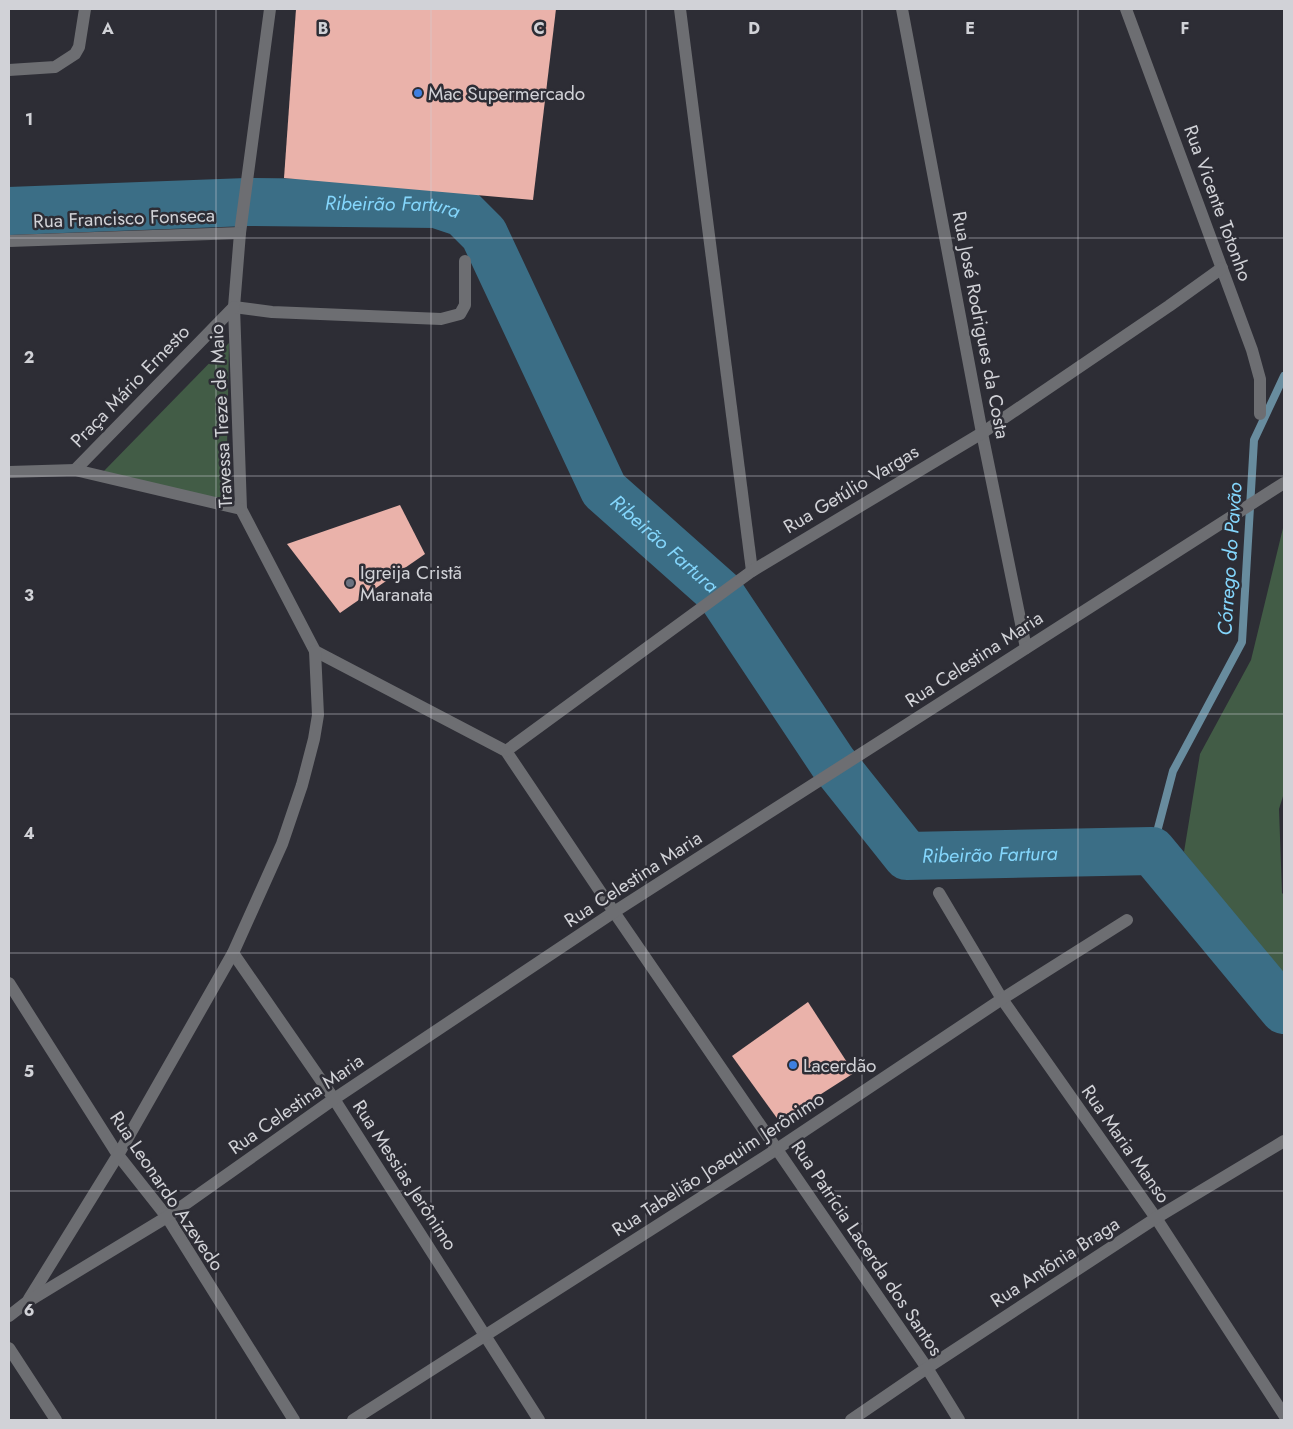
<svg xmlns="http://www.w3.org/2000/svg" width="1293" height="1429" viewBox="0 0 1293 1429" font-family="Jost,sans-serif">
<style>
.green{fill:#425c46}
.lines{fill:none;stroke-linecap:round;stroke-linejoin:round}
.stream{stroke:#688c9e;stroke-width:8}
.river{stroke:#3b6e86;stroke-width:48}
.building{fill:#eab2aa}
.minor{stroke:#6d6e72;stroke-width:12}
.grid{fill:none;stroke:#d1d2d7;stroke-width:1;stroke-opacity:0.55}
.shop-dot{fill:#3f7fe0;stroke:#2d2d35;stroke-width:2}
.worship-dot{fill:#6b7280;stroke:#2d2d35;stroke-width:2}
.labels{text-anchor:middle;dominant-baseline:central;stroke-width:5;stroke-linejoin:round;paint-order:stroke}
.poi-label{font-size:19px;fill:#d1d2d7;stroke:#2d2d35;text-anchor:start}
.street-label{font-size:19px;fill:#d1d2d7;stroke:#2d2d35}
.water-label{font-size:20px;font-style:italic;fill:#84d6fc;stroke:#2d2d35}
.grid-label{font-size:16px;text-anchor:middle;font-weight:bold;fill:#d1d2d7;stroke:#2d2d35;stroke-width:5;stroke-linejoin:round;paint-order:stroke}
</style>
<rect width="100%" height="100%" fill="#2d2d35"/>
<g class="green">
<path d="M229,343L226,502L102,473Z"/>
<path d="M1283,528L1284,529V793L1279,809L1282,893L1284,895V979L1184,852L1200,754L1251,660Z"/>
</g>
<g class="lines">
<path class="stream" d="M1152,851L1173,771L1242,642L1254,440L1284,376"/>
<path class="river" id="s1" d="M9,211L247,202L436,204L463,213L484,234L604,490L720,593L833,763L907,856L1152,851L1284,1010"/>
</g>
<g class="building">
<path d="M296,9H556L533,200L284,178Z"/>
<path d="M400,505L425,554L340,613L287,544Z"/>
<path d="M808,1002L854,1073L779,1121L732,1056Z"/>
</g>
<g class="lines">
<g class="minor">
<path d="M270,9L240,233L234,307L241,509L315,651L506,751L614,912L927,1368L959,1420"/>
<path d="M680,9L752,571"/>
<path d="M902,9L982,433L1026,648"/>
<path d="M1126,9L1252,350L1260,379V414"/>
<path d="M9,70L55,67L75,54L79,47L85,9"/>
<path d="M9,241L240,233"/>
<path d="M234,307L272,312L441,319L460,314L465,305V261"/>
<path d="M75,470L234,307"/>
<path d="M9,472L75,470L241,509"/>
<path d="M506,751L752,571L982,433L1169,306L1222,268"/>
<path d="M939,893L1002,999L1156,1218L1284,1415"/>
<path d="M233,953L334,1099L539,1420"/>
<path d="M9,983L118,1155L167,1217L294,1420"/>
<path d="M29,1299L118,1155L233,953L282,844L302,785L314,739L318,715L315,651"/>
<path d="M9,1316L27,1302L167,1217L334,1099L614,912L1284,483"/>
<path d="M9,1348L56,1420"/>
<path d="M353,1420L777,1149L1002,999L1127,920"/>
<path d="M851,1420L927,1368L1156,1218L1284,1141"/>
</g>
</g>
<path class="grid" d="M216,9V1420M431,9V1420M646,9V1420M862,9V1420M1078,9V1420M9,238H1284M9,476H1284M9,714H1284M9,953H1284M9,1191H1284"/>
<g class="shop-dot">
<circle cx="418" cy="93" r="5"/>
<circle cx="793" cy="1065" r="5"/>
</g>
<circle class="worship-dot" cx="350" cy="583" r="5"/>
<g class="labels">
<g class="poi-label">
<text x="428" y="93">Mac Supermercado</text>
<text x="360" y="572">Igreija Cristã<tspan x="360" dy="22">Maranata</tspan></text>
<text x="803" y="1065">Lacerdão</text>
</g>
<g class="street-label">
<text transform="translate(1218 203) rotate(70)">Rua Vicente Totonho</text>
<text transform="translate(124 218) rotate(-2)">Rua Francisco Fonseca</text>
<text transform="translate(981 325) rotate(79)">Rua José Rodrigues da Costa</text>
<text transform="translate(130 386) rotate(-46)">Praça Mário Ernesto</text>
<text transform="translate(221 416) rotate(-93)">Travessa Treze de Maio</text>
<text transform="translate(851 489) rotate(-31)">Rua Getúlio Vargas</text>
<text transform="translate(974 659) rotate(-33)">Rua Celestina Maria</text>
<text transform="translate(633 879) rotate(-33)">Rua Celestina Maria</text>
<text transform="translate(296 1104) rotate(-35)">Rua Celestina Maria</text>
<text transform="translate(1126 1144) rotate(55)">Rua Maria Manso</text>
<text transform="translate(718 1164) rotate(-33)">Rua Tabelião Joaquim Jerônimo</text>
<text transform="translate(405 1175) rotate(57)">Rua Messias Jerônimo</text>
<text transform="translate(167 1191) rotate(56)">Rua Leonardo Azevedo</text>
<text transform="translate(867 1248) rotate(56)">Rua Patrícia Lacerda dos Santos</text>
<text transform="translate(1055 1262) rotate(-33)">Rua Antônia Braga</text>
</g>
<g class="water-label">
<text stroke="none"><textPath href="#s1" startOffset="384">Ribeirão Fartura</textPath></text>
<text stroke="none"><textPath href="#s1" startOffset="849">Ribeirão Fartura</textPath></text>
<text transform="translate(1230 559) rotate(-86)">Córrego do Pavão</text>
<text stroke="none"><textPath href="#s1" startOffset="1329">Ribeirão Fartura</textPath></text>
</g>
</g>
<g class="grid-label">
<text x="108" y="34">A</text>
<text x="323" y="34">B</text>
<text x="539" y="34">C</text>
<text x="754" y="34">D</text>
<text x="970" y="34">E</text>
<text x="1185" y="34">F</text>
<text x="29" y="125">1</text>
<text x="29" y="363">2</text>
<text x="29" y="601">3</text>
<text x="29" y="839">4</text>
<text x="29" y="1077">5</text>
<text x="29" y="1316">6</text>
</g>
<rect width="1293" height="1429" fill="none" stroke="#d1d2d7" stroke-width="20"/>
</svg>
